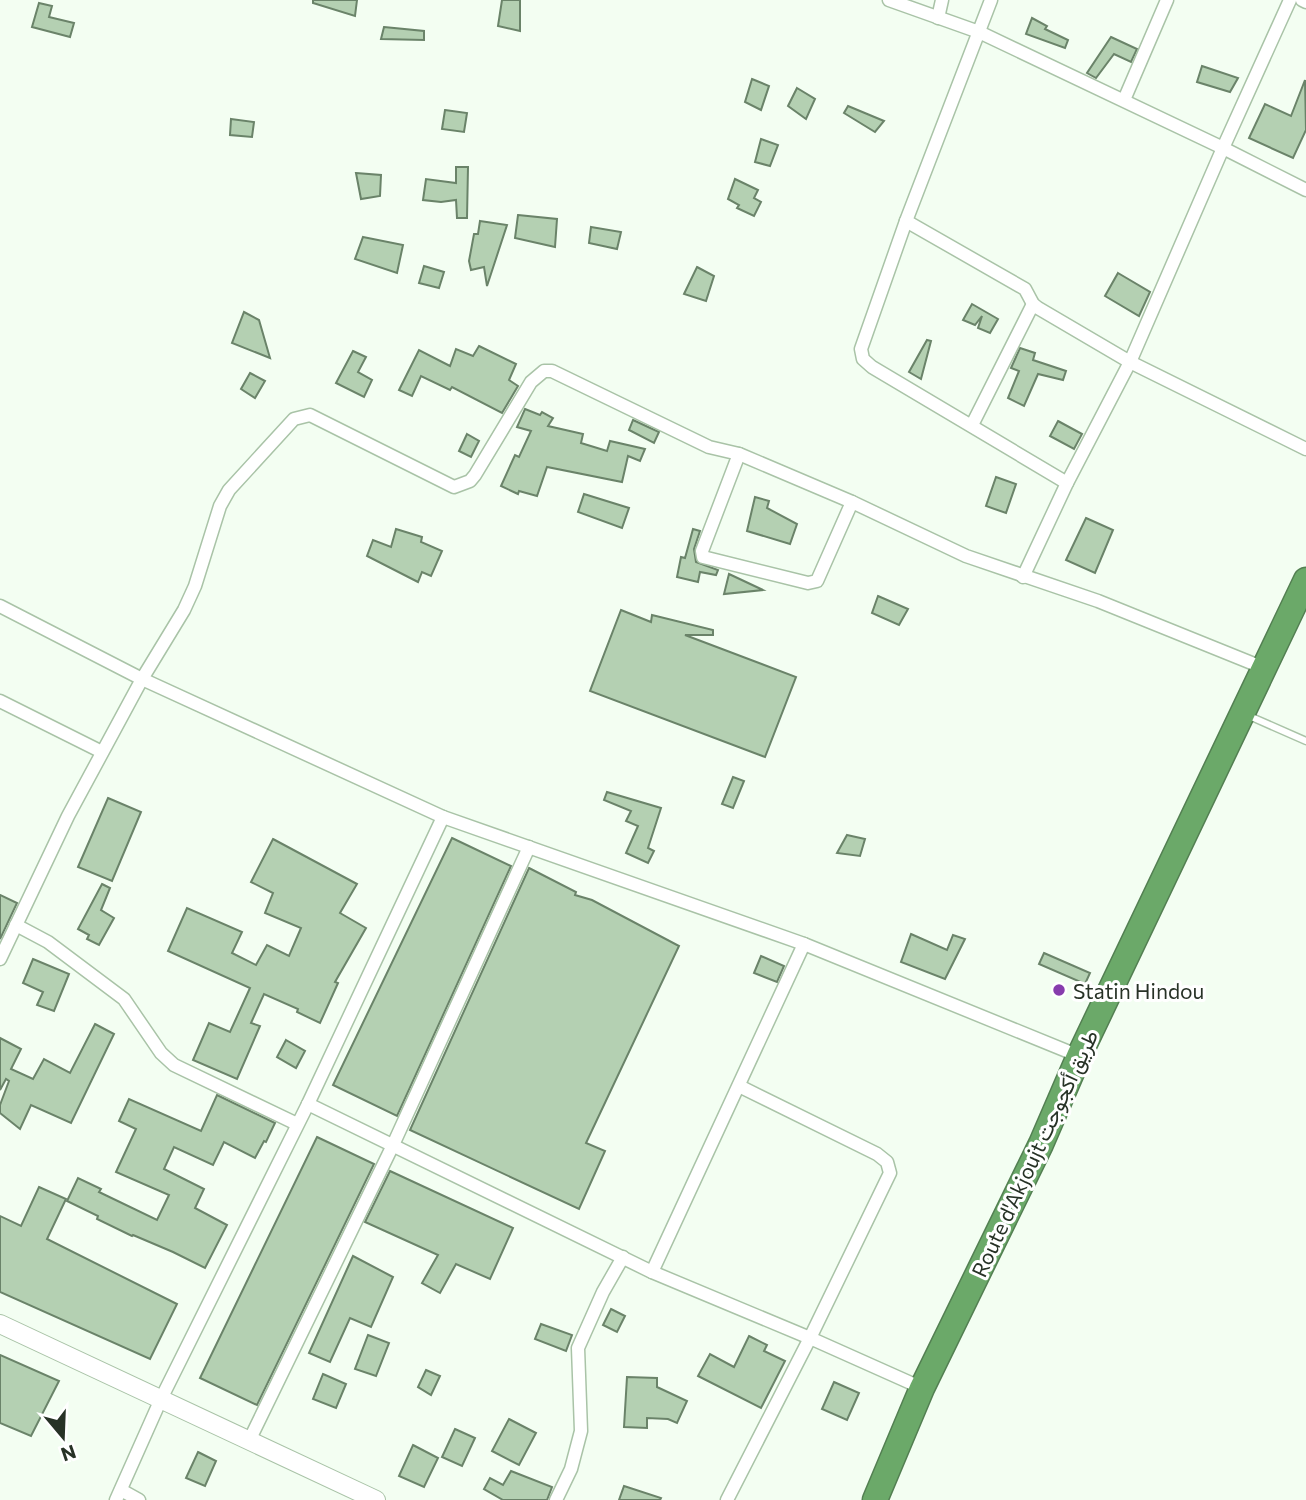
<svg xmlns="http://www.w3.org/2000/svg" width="1306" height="1500" viewBox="0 0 1306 1500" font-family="Commissioner,Vazirmatn,sans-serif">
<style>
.building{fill:#b4d0b2;stroke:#6a8369;stroke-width:2}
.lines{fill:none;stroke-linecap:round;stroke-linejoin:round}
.lane-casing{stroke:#a9c3a7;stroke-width:9}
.street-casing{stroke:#a9c3a7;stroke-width:15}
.secondary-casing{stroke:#a9c3a7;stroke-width:20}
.highway-casing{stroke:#537f52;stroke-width:27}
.lane{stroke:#fff;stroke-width:6}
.street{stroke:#fff;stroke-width:12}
.secondary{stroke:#fff;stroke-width:18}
.highway{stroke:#6ba969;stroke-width:24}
.poi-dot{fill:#873cad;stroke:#fff;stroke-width:2.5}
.labels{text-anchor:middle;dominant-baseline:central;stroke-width:6;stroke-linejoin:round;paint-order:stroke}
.poi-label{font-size:21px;fill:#273226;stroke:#fff;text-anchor:start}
.street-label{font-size:21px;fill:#273226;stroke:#fff}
</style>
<rect width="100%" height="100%" fill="#f3fef2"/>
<g class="building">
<path d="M313,0H357L355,16L313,3Z"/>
<path d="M502,0H520V31L498,26Z"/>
<path d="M39,3L52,6L49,17L74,23L70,37L32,27Z"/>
<path d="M1032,18L1047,26L1045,29L1068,40L1065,48L1026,34Z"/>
<path d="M384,27L424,31V40L381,39Z"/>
<path d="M1111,37L1137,49L1131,62L1114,54L1096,78L1087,73Z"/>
<path d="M1202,66L1238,78L1230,92L1197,82Z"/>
<path d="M752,79L769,86L761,110L745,102Z"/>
<path d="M1305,80L1306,130L1293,158L1249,138L1265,104L1291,116Z"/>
<path d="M797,88L815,99L806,119L788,106Z"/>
<path d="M848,106L884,121L875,132L844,113Z"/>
<path d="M445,110L467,113L464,132L442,129Z"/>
<path d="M231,119L254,122L252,137L230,135Z"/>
<path d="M761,139L778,145L770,166L755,162Z"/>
<path d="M456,167H468L467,218H457L456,200L441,202L423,200L426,179L456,183Z"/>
<path d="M356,173L381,175L380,196L361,199Z"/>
<path d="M735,179L758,190L754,198L761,202L754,216L737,208L739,205L728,199Z"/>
<path d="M518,215L557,219L555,247L515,238Z"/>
<path d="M480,221L507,225L487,286L484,267L471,270L469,261L474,234H478Z"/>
<path d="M591,227L621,232L617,249L589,243Z"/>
<path d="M363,237L403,245L397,273L355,259Z"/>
<path d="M424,266L444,272L439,288L419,283Z"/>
<path d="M697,267L714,276L706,301L684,294Z"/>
<path d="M1118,273L1150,292L1139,316L1105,296Z"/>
<path d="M972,304L998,319L990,333L978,328L982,316L975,325L963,320Z"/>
<path d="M244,312L259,320L270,358L232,343Z"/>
<path d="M927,340L931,341L921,379L909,372Z"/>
<path d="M479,346L516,364L509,380L518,386L502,413L452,387L450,390L421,376L412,396L399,390L419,350L450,366L456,349L473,356Z"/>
<path d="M1020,348L1035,353L1033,360L1066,371L1063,380L1038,374L1024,406L1008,398L1019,371L1011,368Z"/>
<path d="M353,351L366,357L358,372L372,380L364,397L336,383Z"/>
<path d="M250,373L265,381L255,398L241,389Z"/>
<path d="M525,409L540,415L542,412L553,418L548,426L583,434L581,443L607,451L610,441L645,449L640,461L628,456L622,482L547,467L537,496L519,491L518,494L501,486L515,455L519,457L531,431L517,427Z"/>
<path d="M633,420L659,432L654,443L629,430Z"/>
<path d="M1058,421L1082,434L1074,449L1050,436Z"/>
<path d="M467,434L479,441L471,457L459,451Z"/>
<path d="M996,477L1016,484L1006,513L986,506Z"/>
<path d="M584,494L629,508L622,528L578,512Z"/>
<path d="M755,497L769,501L767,508L797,524L790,544L747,531Z"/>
<path d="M1086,518L1113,530L1095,573L1066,560Z"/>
<path d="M396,529L422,537L421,542L442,551L431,576L422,572L418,582L367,556L373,540L391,547Z"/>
<path d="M693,529L700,531L694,549L696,562L718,570L716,575L700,572L698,582L677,577L681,557L685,558Z"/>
<path d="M729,574L763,590L724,594Z"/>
<path d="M878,596L908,609L899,625L872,613Z"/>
<path d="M621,610L651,622L652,615L713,630V635H685L796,677L765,757L590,691Z"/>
<path d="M733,777L744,781L733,808L722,804Z"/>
<path d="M607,792L661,808L648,848L654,851L648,863L626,853L638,826L626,821L631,811L604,800Z"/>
<path d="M108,798L141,812L112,881L78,867Z"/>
<path d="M847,835L865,839L860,856L837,853Z"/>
<path d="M452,838L511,866L397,1116L333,1085Z"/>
<path d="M273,839L357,884L340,913L366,928L335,982L338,983L320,1023L297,1012L298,1009L264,994L251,1023L260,1026L237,1079L193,1060L209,1023L230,1032L250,988L168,951L187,908L242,932L232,953L256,965L267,945L289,956L301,928L265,913L273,893L251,882Z"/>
<path d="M529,868L576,892L575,895L592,900L679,946L586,1143L605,1151L579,1209L410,1130Z"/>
<path d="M102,884L110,888L101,910L114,918L99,945L87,939L89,935L78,929Z"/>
<path d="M0,895L17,903L0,939Z"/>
<path d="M911,934L947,950L953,935L965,939L945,979L901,962Z"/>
<path d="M1044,953L1090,973L1085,984L1039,964Z"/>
<path d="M761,956L784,966L777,982L754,973Z"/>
<path d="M33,959L69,974L54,1011L37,1005L43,992L23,983Z"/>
<path d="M95,1024L114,1034L71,1123L31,1105L20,1129L0,1113V1105L9,1081L6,1079L0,1090V1038L21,1049L11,1069L33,1079L44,1059L70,1073Z"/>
<path d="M286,1040L305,1051L296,1068L277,1057Z"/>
<path d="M217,1095L275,1123L266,1142L264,1141L255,1158L224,1142L213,1165L174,1147L164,1169L204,1189L195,1208L227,1225L205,1268L173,1252L133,1235L132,1236L97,1219L98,1216L67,1201L78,1178L101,1189L99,1192L157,1220L169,1195L116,1172L136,1129L119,1121L129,1099L201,1131Z"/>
<path d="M317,1137L374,1164L257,1405L200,1378Z"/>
<path d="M390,1171L513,1228L490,1279L456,1264L440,1293L422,1283L438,1255L365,1222Z"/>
<path d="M39,1187L66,1199L47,1239L177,1304L150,1359L0,1292V1216L21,1226Z"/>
<path d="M353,1256L393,1277L371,1327L350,1318L330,1362L309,1353Z"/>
<path d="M611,1309L625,1316L617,1332L603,1325Z"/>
<path d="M541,1324L572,1335L566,1351L535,1339Z"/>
<path d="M368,1335L389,1343L376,1376L355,1369Z"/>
<path d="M749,1336L767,1345L764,1351L785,1361L761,1408L698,1376L710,1354L734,1367Z"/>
<path d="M0,1355L59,1381L31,1436L0,1423Z"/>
<path d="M426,1370L440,1376L431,1395L418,1387Z"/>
<path d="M323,1374L346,1384L336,1408L313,1399Z"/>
<path d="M627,1377L657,1378V1387L687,1401L677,1423L668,1419L647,1418V1428L624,1427Z"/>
<path d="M834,1382L859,1393L847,1420L822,1409Z"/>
<path d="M509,1419L536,1433L519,1465L492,1451Z"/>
<path d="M455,1429L475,1438L462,1466L442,1457Z"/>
<path d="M413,1445L438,1458L424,1487L399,1476Z"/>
<path d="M198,1452L216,1461L205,1486L186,1478Z"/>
<path d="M511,1471L552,1487L547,1500H503L484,1489L490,1478L503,1485Z"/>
<path d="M624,1486L661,1498L660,1500H619Z"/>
</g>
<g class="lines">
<g class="lane-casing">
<path id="lane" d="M1247,715L1306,741"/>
</g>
<g class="street-casing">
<g id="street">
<path d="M889,0L979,32L1223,148L1306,190"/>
<path d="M991,0L906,221L861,349L863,359L872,367L1067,483"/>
<path d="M1302,0L1306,2"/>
<path d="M938,18L942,0"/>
<path d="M1124,100L1167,0"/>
<path d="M906,221L1025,289L1033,304L1038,308L1130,362L1306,449"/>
<path d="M972,425L1033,304"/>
<path d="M739,454L702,551L703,557L808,583L817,581L852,502"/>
<path d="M1023,577L1067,483L1130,362L1223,148L1290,0"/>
<path d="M0,606L142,679L443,817L804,944L1079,1056"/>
<path d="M0,701L102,752"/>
<path d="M16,925L48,942L124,999L161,1053L174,1065L297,1124"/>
<path d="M0,959L68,816L142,679L184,610L195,586L220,506L229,490L294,419L310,415L454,487L470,481L475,475L531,382L544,371H552L709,447L739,454L852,502L966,556L1098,601L1264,668"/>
<path d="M308,1104L652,1272L810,1338L922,1388"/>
<path d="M652,1272L804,944"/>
<path d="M249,1441L393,1145L529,847"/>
<path d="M121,1490L139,1500"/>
<path d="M116,1500L161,1399L308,1104L443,817"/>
<path d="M556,1500L571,1469L581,1431L578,1348L603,1292L623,1257"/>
<path d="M727,1500L810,1338L890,1173L887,1162L877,1154L739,1086"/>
</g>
</g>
<g class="secondary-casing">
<path id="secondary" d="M0,1324L376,1500"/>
</g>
<g class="highway-casing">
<path id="highway" d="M875,1500L922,1388L1041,1144L1079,1056L1306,580"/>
</g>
<use href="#lane" class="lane"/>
<use href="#street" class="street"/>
<use href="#secondary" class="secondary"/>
<use href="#highway" class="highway"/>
</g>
<circle class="poi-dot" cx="1059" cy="990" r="7"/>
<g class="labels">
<g class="poi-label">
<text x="1073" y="990">Statin Hindou</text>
</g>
<g class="street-label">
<text transform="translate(1034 1153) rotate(-65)">Route d'Akjoujt طريق أكجوجت</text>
</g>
</g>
<g transform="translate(63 1437) rotate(161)" stroke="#ffffff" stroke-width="5" paint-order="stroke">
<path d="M0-5L12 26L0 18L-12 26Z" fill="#273226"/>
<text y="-10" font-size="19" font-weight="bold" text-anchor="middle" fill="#273226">N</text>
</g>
</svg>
